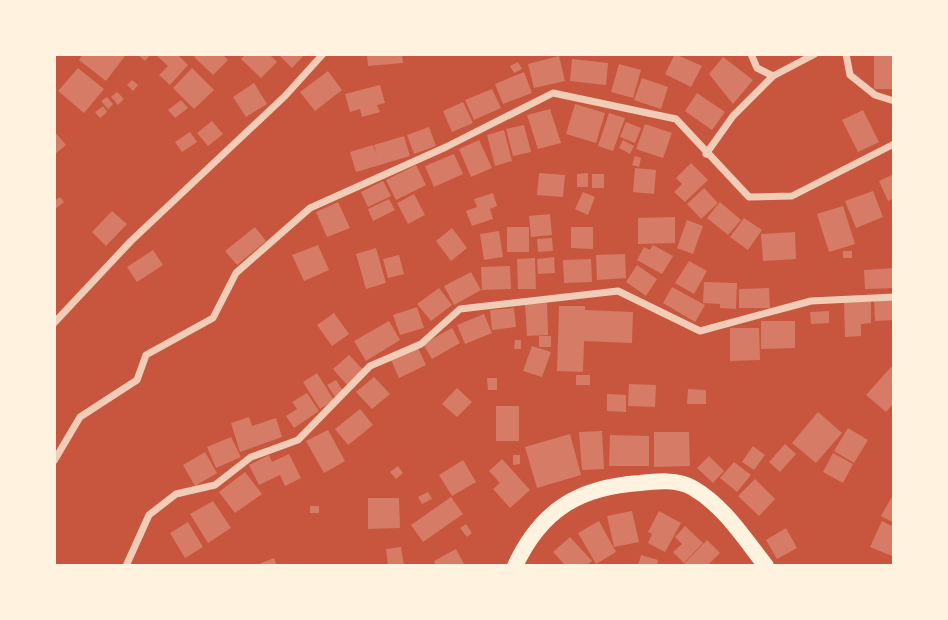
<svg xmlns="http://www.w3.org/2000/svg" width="948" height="620" viewBox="0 0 948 620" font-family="'Roboto Serif',serif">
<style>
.building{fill:#d67c66}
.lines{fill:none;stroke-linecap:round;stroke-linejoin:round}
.minor{stroke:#f1ccb7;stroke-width:7}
.trunk{stroke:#fff3e0;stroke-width:16}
</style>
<rect width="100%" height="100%" fill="#c8553d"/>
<g class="building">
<path d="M83,54H122L125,56L106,81L79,60Z"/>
<path d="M137,54H151L145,61Z"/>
<path d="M155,54H177L188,65L170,85L159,75L168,66Z"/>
<path d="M197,54H222L228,60L213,75L194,57Z"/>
<path d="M246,54H269L277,62L261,78L241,59Z"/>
<path d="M278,54H305L292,68Z"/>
<path d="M367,54H402L403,63L368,66Z"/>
<path d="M675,54L702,66L691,87L665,74Z"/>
<rect x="874" y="54" width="20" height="35"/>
<path d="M559,56L565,81L534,88L528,64Z"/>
<path d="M723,57L753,80L733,104L709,74Z"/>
<path d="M572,59L608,63L606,85L570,81Z"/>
<path d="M518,62L522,69L514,73L510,66Z"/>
<path d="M619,64L641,70L633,98L611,92Z"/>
<path d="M78,68L104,89L84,113L58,91Z"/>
<path d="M192,68L214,90L194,109L173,88Z"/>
<path d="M328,71L342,90L315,111L300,92Z"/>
<path d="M524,72L532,93L503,104L495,84Z"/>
<path d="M642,78L668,87L661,109L634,100Z"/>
<path d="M132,80L138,85L133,91L127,85Z"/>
<path d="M254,83L267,104L246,117L233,97Z"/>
<path d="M380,85L385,103L377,105L380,112L362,117L360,109L350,112L345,94Z"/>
<path d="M492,89L501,108L474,120L465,100Z"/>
<path d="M117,92L124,99L118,105L111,97Z"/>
<path d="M697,93L725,112L712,130L685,111Z"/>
<path d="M107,97L113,104L108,109L101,101Z"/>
<path d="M181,100L188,108L175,118L168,110Z"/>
<path d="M463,102L473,123L452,132L443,111Z"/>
<path d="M575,104L605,113L596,143L566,134Z"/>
<path d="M103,106L107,112L100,118L95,112Z"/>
<path d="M550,109L561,143L538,149L527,115Z"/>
<path d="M863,110L879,142L858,152L842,120Z"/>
<path d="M609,113L625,118L613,151L598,146Z"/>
<path d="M212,121L223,134L208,146L197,133Z"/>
<path d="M626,122L641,128L635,143L620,137Z"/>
<path d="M645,124L672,133L663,158L636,149Z"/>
<path d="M524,125L531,152L513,156L506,129Z"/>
<path d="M429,127L436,146L414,154L407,135Z"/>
<path d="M504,130L512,161L495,166L487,135Z"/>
<path d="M54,131L66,145L54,155Z"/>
<path d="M190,132L197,142L182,152L175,142Z"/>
<path d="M404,136L410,156L356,172L350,152L373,145L377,155L374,145Z"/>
<path d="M479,140L492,168L471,177L459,149Z"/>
<path d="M623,140L634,146L630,154L619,148Z"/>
<path d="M454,154L463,174L434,187L425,166Z"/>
<path d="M635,156L641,158L639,167L632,165Z"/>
<path d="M691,163L708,180L685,202L674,192L682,184L676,178Z"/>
<path d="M416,165L426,185L396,200L386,180Z"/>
<path d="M635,168L656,170L654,194L633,192Z"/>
<path d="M539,173L565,175L563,197L537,195Z"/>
<path d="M588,173V187H577V174Z"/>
<rect x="592" y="174" width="12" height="14"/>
<path d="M894,174V198L888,201L879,181Z"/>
<path d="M383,181L391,196L368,207L361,192Z"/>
<path d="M704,188L718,203L701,219L687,204Z"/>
<path d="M873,191L883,217L856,228L845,201Z"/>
<path d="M583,192L595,197L588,215L575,209Z"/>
<path d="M493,193L497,206L490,209L493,219L472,226L466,211L477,207L474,199Z"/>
<path d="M414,194L425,215L408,224L397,203Z"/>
<path d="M60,197L64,202L54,210V201Z"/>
<path d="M389,199L395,210L373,221L368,209Z"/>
<path d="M338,202L350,228L327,237L316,212Z"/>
<path d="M720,202L741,220L728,235L707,218Z"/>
<path d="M843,206L855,244L829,252L817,214Z"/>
<path d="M112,211L127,224L106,246L92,232Z"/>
<path d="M550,214L552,235L531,237L529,216Z"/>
<path d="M675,217V243L638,244V218Z"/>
<path d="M744,218L762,230L748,250L730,237Z"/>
<path d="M687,220L703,226L693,254L677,248Z"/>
<path d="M255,227L266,241L237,265L225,251Z"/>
<rect x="507" y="227" width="22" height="25"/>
<path d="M571,227H593V249L571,248Z"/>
<path d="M452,228L467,248L451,261L436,241Z"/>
<path d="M499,231L503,257L484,260L480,234Z"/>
<path d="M795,232L796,259L763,261L761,234Z"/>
<path d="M552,238L553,251L538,252L537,239Z"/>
<path d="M318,245L329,270L304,281L292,255Z"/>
<path d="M653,245L673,256L662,274L637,260L644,247L650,250Z"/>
<path d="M376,248L386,283L366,289L356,254Z"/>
<path d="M153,250L163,265L137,282L127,267Z"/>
<rect x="843" y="251" width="9" height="7"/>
<path d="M625,254L626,278L597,280L596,255Z"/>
<path d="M399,255L404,274L388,278L383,259Z"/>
<path d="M554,257L555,273L538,274L537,259Z"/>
<path d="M535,258L536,289H518L517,259Z"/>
<path d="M591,259L592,282L564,283L563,260Z"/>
<path d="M689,261L707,271L694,294L675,283Z"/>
<path d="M637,265L657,279L646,296L626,282Z"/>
<path d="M510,266L511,289L482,290L481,267Z"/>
<path d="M894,268V288L865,289L864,270Z"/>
<path d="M471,272L481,290L454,305L444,286Z"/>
<path d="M704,282L737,283L736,309L720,308V304L703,303Z"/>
<path d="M672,287L705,305L695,322L663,303Z"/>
<path d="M439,288L452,305L431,321L417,304Z"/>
<path d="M769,288L770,308H739V289Z"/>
<path d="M874,299H894V320L875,321Z"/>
<path d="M871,301V323L861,324V336L845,337L844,302Z"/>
<path d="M547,303L548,335L527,336L525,304Z"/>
<path d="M559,306H585V310L633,312L632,343L584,341L583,372L557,371Z"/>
<path d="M417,307L424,328L400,335L393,315Z"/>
<path d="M514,308L516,327L492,330L490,310Z"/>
<path d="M829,311V323L811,324L810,312Z"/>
<path d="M334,313L349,334L332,346L317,325Z"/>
<path d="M484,314L492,333L465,344L457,325Z"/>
<path d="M389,321L400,340L366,361L354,341Z"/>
<path d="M761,321H795V348L761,349Z"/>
<path d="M452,328L460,343L432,359L423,344Z"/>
<path d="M730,328H759L760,360L730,361Z"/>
<rect x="539" y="336" width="12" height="11"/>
<path d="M515,340H521V349H514Z"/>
<path d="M532,346L551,352L542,377L523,371Z"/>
<path d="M418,348L426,365L399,378L391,360Z"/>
<path d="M349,355L364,371L347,385L333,369Z"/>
<path d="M891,367L894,369V403L886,412L866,395Z"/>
<path d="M317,373L334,400L320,409L303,382Z"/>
<rect x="576" y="375" width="14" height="10"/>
<path d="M374,377L390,394L372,409L356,392Z"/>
<path d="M487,378H497V390H488Z"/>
<path d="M336,380L344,393L336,398L327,385Z"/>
<path d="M629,384L656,385L655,407L628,406Z"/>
<path d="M457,388L472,402L457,417L442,404Z"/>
<path d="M688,389L706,390V404H687Z"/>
<path d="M307,393L319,411L294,428L286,416L297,409L292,402Z"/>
<path d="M607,394L626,395V412L607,411Z"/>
<rect x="496" y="406" width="23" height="35"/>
<path d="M360,409L373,425L348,445L335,429Z"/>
<path d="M818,412L842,433L816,463L792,443Z"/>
<path d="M249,417L252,426L276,418L282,437L240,452L231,423Z"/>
<path d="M848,428L868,440L854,463L834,451Z"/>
<path d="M328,430L345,461L324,473L306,441Z"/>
<path d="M602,431L604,469L582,470L579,432Z"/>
<path d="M654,432H689L690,466L654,467Z"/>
<path d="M570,434L581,475L537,488L525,447Z"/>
<path d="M610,435L649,436V466H609Z"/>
<path d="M231,437L241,457L216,468L207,447Z"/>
<path d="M785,444L796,454L780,472L769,462Z"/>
<path d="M753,446L765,455L754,470L742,462Z"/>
<path d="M205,452L217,473L195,486L183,465Z"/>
<path d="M833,453L853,464L843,483L823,472Z"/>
<path d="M289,454L301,478L285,486L280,475L259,485L249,465L269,455L272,462Z"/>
<path d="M513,455H520V464L513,465Z"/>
<path d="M709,456L724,471L713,483L697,468Z"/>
<path d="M502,459L530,490L510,508L493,489L500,483L489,471Z"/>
<path d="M463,460L476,482L452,496L439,475Z"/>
<path d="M734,462L751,475L737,492L720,478Z"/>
<path d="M398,466L403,473L396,479L390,472Z"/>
<path d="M245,472L262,494L235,513L219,492Z"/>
<path d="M755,479L775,499L759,516L738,496Z"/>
<path d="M428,492L432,499L422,504L418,497Z"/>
<path d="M894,493V523L881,516Z"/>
<path d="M451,497L463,514L423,542L411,525Z"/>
<path d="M368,498H399L400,528L368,529Z"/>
<path d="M213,501L231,528L208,543L190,514Z"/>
<rect x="310" y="506" width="9" height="7"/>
<path d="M632,511L639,542L614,547L607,516Z"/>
<path d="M659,511L681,523L665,552L648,543L652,534L648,532Z"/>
<path d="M599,521L616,552L596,564L578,533Z"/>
<path d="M882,521L894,527L892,556L870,547Z"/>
<path d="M188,522L203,547L185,558L170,533Z"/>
<path d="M466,524L472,533L467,537L460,528Z"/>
<path d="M685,526L703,543L684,563L673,552L682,544L675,537Z"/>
<path d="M786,528L797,548L777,559L766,540Z"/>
<path d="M570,537L592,561L586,566H566L553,552Z"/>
<path d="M707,540L720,553L707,566H682Z"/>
<path d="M401,547L404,566H388L386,549Z"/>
<path d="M456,549L465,566H436L434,561Z"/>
<path d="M641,555L658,560L657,566H638Z"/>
<path d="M274,558L277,566H254Z"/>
</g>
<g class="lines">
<g class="minor">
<path d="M751,54L757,68L773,76"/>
<path d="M846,54L850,75L875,95L894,101"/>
<path d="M706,154L733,116L773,76L815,54"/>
<path d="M54,323L131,241L285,96L323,54"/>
<path d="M54,461L80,417L137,380L146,355L213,318L236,273L310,208L446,147L553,93L676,119L749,197L792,196L894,144"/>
<path d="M126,566L149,515L176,494L215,485L251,457L298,440L370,366L421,344L460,309L618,291L700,331L811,301L894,297"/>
</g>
<path class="trunk" d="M515,566C541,510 579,487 640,483C657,481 678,479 693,488C724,506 744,538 766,566"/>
</g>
<rect width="948" height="620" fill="none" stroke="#fff3e0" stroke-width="112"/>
</svg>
